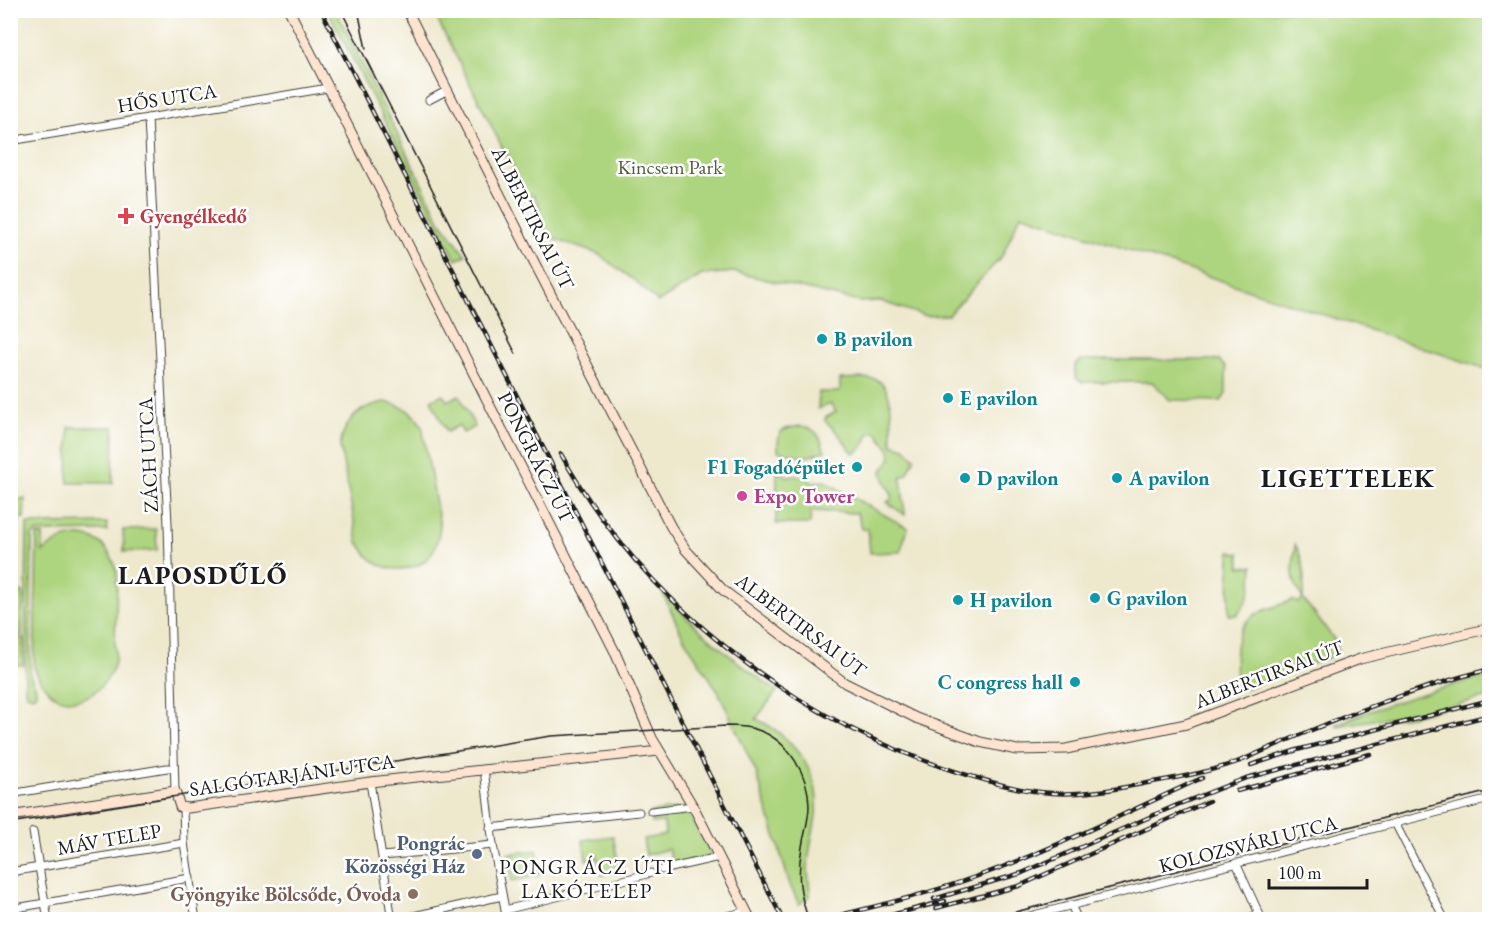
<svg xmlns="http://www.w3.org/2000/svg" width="1500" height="930" viewBox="0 0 1500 930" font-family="'EB Garamond',serif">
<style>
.green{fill:#add47e;stroke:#64784d;stroke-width:1.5}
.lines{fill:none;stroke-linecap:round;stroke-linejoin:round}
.street-casing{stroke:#3c3b37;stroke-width:9}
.secondary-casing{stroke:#3c3b37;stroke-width:11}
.street{stroke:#fff;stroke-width:7}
.secondary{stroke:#fde4d1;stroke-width:9}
.tram{stroke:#1c1c1c;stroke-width:1.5}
.rail-casing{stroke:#1c1c1c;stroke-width:4.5}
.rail{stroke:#fff;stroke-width:2;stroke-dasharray:7;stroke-linecap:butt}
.health-dot{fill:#e0444e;stroke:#fff;stroke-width:2}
.culture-dot{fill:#0f9aa8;stroke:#fff;stroke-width:2}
.hotel-dot{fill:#d1479c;stroke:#fff;stroke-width:2}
.service-dot{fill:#5c6f8a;stroke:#fff;stroke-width:2}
.education-dot{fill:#8d6e63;stroke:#fff;stroke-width:2}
.labels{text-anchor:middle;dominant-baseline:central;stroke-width:5;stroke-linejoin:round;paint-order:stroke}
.street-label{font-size:20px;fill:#1c1c1c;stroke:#fff}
.park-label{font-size:20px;fill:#4f5c3e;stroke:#fff}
.health-label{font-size:20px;font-weight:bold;fill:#be3a42;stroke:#fff;text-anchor:start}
.culture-label{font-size:20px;font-weight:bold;fill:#0d838f;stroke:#fff;text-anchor:start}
.hotel-label{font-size:20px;font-weight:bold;fill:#b23c85;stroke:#fff;text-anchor:start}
.service-label{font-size:20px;font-weight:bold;fill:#4e5e75;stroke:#fff;text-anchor:end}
.education-label{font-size:20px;font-weight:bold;fill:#785e54;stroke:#fff;text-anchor:end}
.neighbourhood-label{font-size:21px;letter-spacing:1.5px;fill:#1c1c1c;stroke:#fff}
.district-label{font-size:26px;font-weight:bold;letter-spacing:1.5px;fill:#1c1c1c;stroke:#fff}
</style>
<rect width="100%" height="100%" fill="#fff"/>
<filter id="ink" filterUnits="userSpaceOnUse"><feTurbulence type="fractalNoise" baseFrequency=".0167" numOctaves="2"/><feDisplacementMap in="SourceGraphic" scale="12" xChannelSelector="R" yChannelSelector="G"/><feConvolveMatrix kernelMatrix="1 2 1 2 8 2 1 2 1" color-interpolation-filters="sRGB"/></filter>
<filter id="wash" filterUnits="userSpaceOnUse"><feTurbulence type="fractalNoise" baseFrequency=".008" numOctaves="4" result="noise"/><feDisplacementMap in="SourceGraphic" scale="24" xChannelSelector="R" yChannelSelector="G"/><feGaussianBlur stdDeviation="1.35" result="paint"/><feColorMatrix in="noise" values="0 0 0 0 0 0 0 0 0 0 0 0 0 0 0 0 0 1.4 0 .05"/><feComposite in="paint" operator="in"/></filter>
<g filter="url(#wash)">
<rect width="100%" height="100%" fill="#eee8cd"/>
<g class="green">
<path d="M328,11H336L441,222L466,255L456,260Z"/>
<path d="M433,11H1489V370L1021,214L1002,256L948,315L925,316L880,301L860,302L734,272L702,275L658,302L635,281L598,254L548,237L537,214L540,208L534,196L526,194Z"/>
<path d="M1082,360H1219L1226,368V394L1221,401L1170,400L1152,382H1083L1077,379L1075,375V365Z"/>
<path d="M840,379C850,379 864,377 874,379C896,385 891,426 892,444L905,448L915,458L907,474L901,477L905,515L887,502L891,500L892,495L884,479L882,471L891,458L890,450L876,432L870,433C865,442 863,451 853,453L837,432L825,421V418L836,412L831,404L818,409L819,392H840Z"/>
<path d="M443,394L447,401L459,395L475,427L463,433L459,425L447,432L431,400Z"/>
<path d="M385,402C401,405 413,411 422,426L440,526C439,537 437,548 429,557C416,572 387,573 372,560C366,555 362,548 358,542L340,446C344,420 359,406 385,402Z"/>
<path d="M801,426C817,428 820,437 825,451L806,457L778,451C777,429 781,429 801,426Z"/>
<path d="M69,427H114L113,483H68Z"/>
<path d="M777,472L788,476H806L811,482L824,481L908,528L900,552L870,553L868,529H862L857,513L811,511L810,524H776Z"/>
<path d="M11,499H25L24,518H11Z"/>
<path d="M107,523V531L37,532L32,536L30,675L36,688V693L33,696L27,694L25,690L27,524Z"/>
<path d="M156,529L157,550L124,552L123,530Z"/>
<path d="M37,535H43V552C72,526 107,531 117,573C117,594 116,616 115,638C115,646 117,658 114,666C107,684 90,702 69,700C51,699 40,683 34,667Z"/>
<path d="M1295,544C1305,562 1305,578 1303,599L1334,639L1338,654L1246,688H1236C1236,664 1230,632 1253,616C1264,609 1281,605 1293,600L1298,603L1303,599C1288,574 1294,570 1295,544Z"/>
<path d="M1230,552L1240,553V567L1253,566C1252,589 1251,597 1237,615H1229Z"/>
<path d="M661,589C694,629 735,661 777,691L756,719C788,733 818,768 817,805C816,826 808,847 808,869C808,878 810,887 810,896L799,904L790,885L756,772L718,691L683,637Z"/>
<path d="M11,592H23L22,635H11Z"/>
<rect x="11" y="638" width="12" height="27"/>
<path d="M1489,675V697L1411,716L1373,720L1336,726L1337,724C1386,703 1438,689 1489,675Z"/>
<path d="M686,808L712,857L673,866L668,849L646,855L643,839L665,835L664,822L652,823L651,812Z"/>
<path d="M613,836L620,871L601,875L597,854V858L586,860L583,840Z"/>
<path d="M537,850L540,875L512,881L508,854Z"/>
</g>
</g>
<g filter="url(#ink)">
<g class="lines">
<g class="street-casing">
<g id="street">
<path d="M429,100L448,90"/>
<path d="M148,118L168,524L175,791"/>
<path d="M10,141L328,88"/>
<path d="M484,769L493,845L507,920"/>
<path d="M370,782L392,920"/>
<path d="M10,794L167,768H173"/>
<path d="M183,808L184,843L196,920"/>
<path d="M651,811L693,806"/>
<path d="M1395,823L1445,920"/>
<path d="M490,828L639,812"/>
<path d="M33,832L48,920"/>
<path d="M383,856L493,845"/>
<path d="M1236,863L1262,920"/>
<path d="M662,870L719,857"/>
<path d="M10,872L184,843"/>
<path d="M1071,905L1078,920"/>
<path d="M10,909L190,878"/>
<path d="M505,910L651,873"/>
<path d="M396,920L502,896"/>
<path d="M712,920L747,911"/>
<path d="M1014,920L1490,799"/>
<path d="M1246,920L1259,913"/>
</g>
</g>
<g class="secondary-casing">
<g id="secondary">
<path d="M289,10L614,650L652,738L693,806L751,920"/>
<path d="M407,10L531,256L671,527L686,550L723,590L845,683L916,718L980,742L1017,750L1066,749L1186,724L1360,659L1490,628"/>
<path d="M10,816L175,791L180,807L188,808L370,782L659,751"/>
</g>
</g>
<use href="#street" class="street"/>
<use href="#secondary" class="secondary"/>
<g class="tram">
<path d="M341,10L516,354"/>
<path d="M358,10L366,49"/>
<path d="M10,823L551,736L726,726C737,726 748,726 758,730C788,740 809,775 809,806C809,820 804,834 802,847C797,873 799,895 809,920"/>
<path d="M984,920L1490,791"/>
</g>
<g class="rail-casing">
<g id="rail">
<path d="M321,10L783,920"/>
<path d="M561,454C642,601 791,718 951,770C984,780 1017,791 1052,793C1084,795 1116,789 1147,783C1182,777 1215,771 1248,758"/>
<path d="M1240,761C1321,725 1403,691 1490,669"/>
<path d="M1251,765L1297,750L1490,700"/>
<path d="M1237,791L1370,754"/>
<path d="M934,899L1022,873L1177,805L1246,778L1490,715"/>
<path d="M936,908L1019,886L1209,801"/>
<path d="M820,920C872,907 925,895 975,877C1053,850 1127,812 1202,778"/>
<path d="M872,920L945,901"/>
</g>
</g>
<use href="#rail" class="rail"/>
</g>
</g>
<path class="health-dot" d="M123 207h6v6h6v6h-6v6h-6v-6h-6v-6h6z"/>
<g class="culture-dot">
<circle cx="822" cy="339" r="6"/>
<circle cx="948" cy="398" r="6"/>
<circle cx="857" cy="467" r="6"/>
<circle cx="965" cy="478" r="6"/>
<circle cx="1117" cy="478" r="6"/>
<circle cx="1095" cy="598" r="6"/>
<circle cx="958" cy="600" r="6"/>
<circle cx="1075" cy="682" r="6"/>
</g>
<circle class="hotel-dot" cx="742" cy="496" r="6"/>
<circle class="service-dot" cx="477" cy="854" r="6"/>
<circle class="education-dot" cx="413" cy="894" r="6"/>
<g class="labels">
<g class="street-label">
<text transform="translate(167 98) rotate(-9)">HŐS UTCA</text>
<text transform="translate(533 218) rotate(63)">ALBERTIRSAI ÚT</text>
<text transform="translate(148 455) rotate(-93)">ZÁCH UTCA</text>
<text transform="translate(536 457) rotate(63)">PONGRÁCZ ÚT</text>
<text transform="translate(801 625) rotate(37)">ALBERTIRSAI ÚT</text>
<text transform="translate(1269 674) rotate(-21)">ALBERTIRSAI ÚT</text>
<text transform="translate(292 775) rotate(-8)">SALGÓTARJÁNI UTCA</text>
<text transform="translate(109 839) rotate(-10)">MÁV TELEP</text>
<text transform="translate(1248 844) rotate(-14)">KOLOZSVÁRI UTCA</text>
</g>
<g class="park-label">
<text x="670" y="167">Kincsem Park</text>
</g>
<g class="health-label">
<text x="140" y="216">Gyengélkedő</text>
</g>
<g class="culture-label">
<text x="834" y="339">B pavilon</text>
<text x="960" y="398">E pavilon</text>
<text x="845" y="467" text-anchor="end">F1 Fogadóépület</text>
<text x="977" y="478">D pavilon</text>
<text x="1129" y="478">A pavilon</text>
<text x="1107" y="598">G pavilon</text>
<text x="970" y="600">H pavilon</text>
<text x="1063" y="682" text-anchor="end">C congress hall</text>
</g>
<g class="hotel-label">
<text x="754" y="496">Expo Tower</text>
</g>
<g class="service-label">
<text x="465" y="843">Pongrác<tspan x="465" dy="23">Közösségi Ház</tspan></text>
</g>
<g class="education-label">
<text x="401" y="894">Gyöngyike Bölcsőde, Óvoda</text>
</g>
<g class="neighbourhood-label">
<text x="587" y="866">PONGRÁCZ ÚTI<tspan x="587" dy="24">LAKÓTELEP</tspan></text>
</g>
<g class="district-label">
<text x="1348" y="478">LIGETTELEK</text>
<text x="203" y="575">LAPOSDŰLŐ</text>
</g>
</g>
<rect width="1500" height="930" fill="none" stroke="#fff" stroke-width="36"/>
<path d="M1269 879v9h98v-9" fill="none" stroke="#1c1c1c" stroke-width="3"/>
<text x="1278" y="879" font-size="18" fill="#1c1c1c" stroke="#ffffff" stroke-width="4.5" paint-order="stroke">100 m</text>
</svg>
